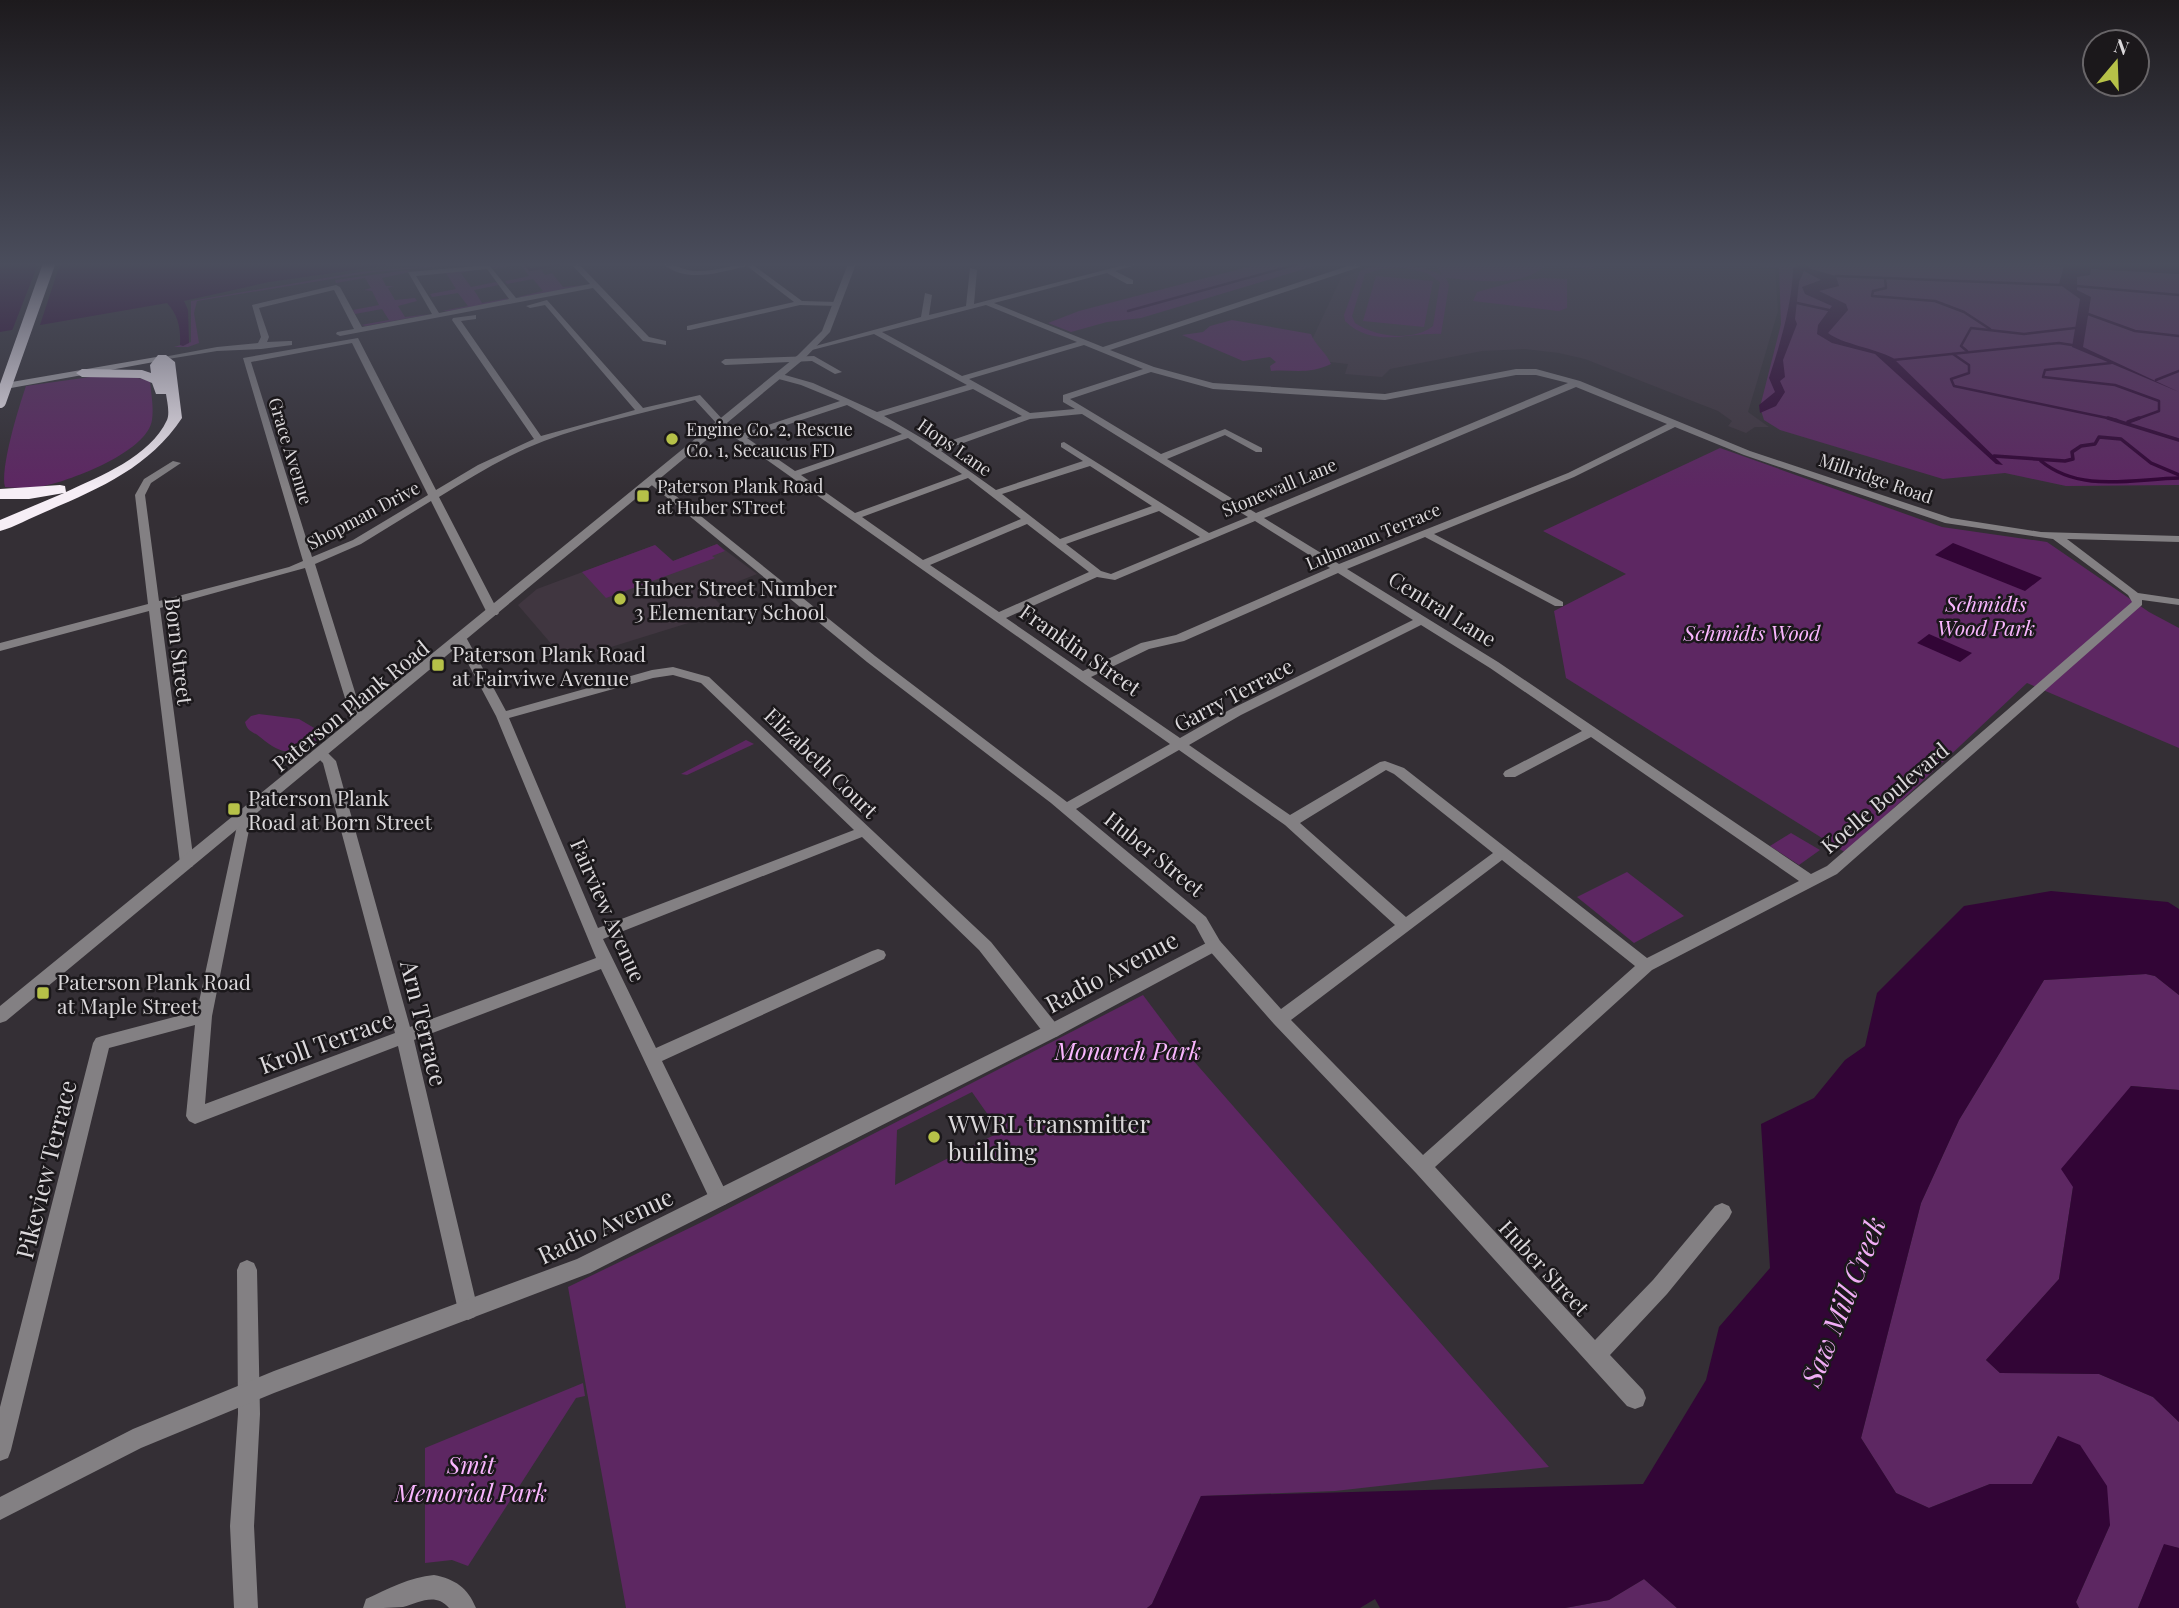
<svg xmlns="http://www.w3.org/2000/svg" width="2179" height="1608" viewBox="0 0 2179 1608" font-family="'Playfair Display',serif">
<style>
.built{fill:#403640}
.green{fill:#5d2762;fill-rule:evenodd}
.water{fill:#320536}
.pier{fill:#342f35}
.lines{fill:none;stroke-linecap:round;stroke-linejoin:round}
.stream-far1{stroke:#320536;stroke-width:2.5}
.stream{stroke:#320536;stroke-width:3.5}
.minor{fill:#838083;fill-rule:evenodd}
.tertiary{fill:#838083;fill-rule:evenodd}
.secondary{fill:#b1adb1;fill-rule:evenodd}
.motorway{fill:#f6eef6;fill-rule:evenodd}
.motorway-bridge{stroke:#f6eef6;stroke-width:12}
.poi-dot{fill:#b6c148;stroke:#1b181b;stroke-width:2.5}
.labels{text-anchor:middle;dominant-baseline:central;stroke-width:5;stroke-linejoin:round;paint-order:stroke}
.far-poi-label{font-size:18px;fill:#dbd8db;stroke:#1b181b;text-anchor:start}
.far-street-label{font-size:18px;fill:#dbd8db;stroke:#1b181b}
.poi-label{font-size:21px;fill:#dbd8db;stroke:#1b181b;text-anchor:start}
.park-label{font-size:21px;font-style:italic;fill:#fab6ff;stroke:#1b181b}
.street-label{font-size:21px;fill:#dbd8db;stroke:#1b181b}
.near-street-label{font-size:24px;fill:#dbd8db;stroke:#1b181b}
.near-park-label{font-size:24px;font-style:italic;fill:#fab6ff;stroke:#1b181b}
.near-poi-label{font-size:24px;fill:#dbd8db;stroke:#1b181b;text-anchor:start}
.near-water-label{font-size:28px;font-style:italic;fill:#f0adf5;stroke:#1b181b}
</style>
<rect width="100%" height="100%" fill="#342f35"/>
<g class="built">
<path d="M1380,264H1717L1775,268L1778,311L1748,412L1769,427H1755L1746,433L1728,426L1732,421L1718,411L1585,359L1559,353L1525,349L1482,351L1390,369L1382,377L1345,374L1348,364L1322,361L1310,344L1341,278Z"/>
<path d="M717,544L757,574L709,593L727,611L566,661L518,605L537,589L655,545L673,561Z"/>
</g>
<g class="green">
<path d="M447,264H464L374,272L197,301L194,313L199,343L188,347H174L191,342V301L360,272Z"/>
<path d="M483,264H524L530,270L540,268L545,275L552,273L563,287L586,285L523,297H518L543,291L533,279L507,284L505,281L529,276L520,264L495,269Z"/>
<path d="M1259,264H1321L1141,318L1107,322L1071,332L1048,323L1079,311Z"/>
<path d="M1436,264H1594V269L1546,265C1520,289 1479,280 1446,278L1449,285L1441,334C1410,332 1373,349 1345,321L1344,315L1360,271C1385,260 1418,264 1442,275ZM1404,268L1427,273L1440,282L1433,326C1413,342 1375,337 1355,323L1352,316L1365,274L1381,269Z"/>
<path d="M1728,264H2021L2179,274V485L2066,486L2005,473L1943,479L1780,430L1764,420L1760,407L1781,324L1779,268Z"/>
<path d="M479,269L461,273L471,287L496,282L499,285L474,290L482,303L509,298L504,301L449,311H442L468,306L458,293L432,297L430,294L456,289L446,273L419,276Z"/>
<path d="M408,270L410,272L382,278L386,286H394L388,288L395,300L415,298L417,301L398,306L405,317L431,314L366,326L361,325L389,320L382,309L355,314L353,310L379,305L372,291L364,290L371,288L365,278L336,283L335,280Z"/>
<path d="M1376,276L1433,281L1424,327L1363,321Z"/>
<path d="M1542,278L1567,279V308L1559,311L1473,301L1477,292L1517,281Z"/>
<path d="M1232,320L1311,334C1315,345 1326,352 1331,364C1308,375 1292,369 1271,371L1270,366L1276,362L1270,357L1243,361L1182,335L1203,332L1210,326Z"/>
<path d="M130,376L150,381C151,393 154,408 152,420C147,452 72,480 44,486C32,489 18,488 5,487C0,469 18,409 26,386L90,377Z"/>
<path d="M1720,448L1942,527L2047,542L2149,612L2179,628V748L2027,683L1846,853L1566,678L1554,611L1626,574L1543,531Z"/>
<path d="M717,544L725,551L712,556L715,558L606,598L582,572L655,545L673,561Z"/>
<path d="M259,714L299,719L321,732V739C293,755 284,757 260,737C253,731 248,733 245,722L251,716Z"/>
<path d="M746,740L754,744L687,775L681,774Z"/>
<path d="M1791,833L1820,850L1799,865L1770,846Z"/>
<path d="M1627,872L1684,916L1634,943L1577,897Z"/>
<path d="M2146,974L2155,976L2179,995V1090L2131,1086L2073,1187L2059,1279L1986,1360L2000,1373L2099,1374L2153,1397L2179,1422V1548L2164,1545L2138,1608H2079L2076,1602L2110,1525L2058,1436L2032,1484H1990L1929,1508L1896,1493L1861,1438L1921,1203L1959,1120L2044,980Z"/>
<path d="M1143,995L1185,1051L1549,1467L1335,1491L1201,1496L1152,1604L1147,1608H626L568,1287L706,1220ZM972,1092L1000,1132L895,1185L897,1130Z"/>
<path d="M583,1383L585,1396L576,1398L468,1566L452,1560L425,1563V1448Z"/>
<path d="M1644,1579L1677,1608H1565L1609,1600Z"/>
</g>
<g class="water">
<path d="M0,264H397L269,282L184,301L188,310L189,343L183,346L180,345C181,328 178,315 167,303L0,332Z"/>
<path d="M1794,264H1810L1807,265L1811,269L1836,276L1839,286L1819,291L1846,304L1848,310L1828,333C1842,344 1874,348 1893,358L2003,465L1996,464L1875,354L1832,343L1817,334L1818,325L1832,306L1805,294L1802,287L1821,280L1804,271L1799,282L1795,319L1797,324L1783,360L1785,377L1780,381L1785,392L1776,406L1760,413L1759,405L1775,392L1769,378C1780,344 1792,305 1793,269L1797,266Z"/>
<path d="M1991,264H2179V274L2091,269L2090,275L2077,277V290L2091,297L2083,347L2179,392L2072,347L2080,299L2059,284L2064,266Z"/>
<path d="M1953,543L2042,578L2025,591L1935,555Z"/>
<path d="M1929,634L1972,653L1960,662L1917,643Z"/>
<path d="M2051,891L2168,902L2179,909V995L2155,976L2146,974L2044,980L1959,1120L1921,1203L1861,1438L1896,1493L1929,1508L1990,1484H2032L2058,1436L2080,1445L2107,1486L2110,1525L2076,1602L2079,1608H1677L1644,1579L1609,1600L1565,1608H1380L1375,1599L1360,1608H1147L1152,1604L1201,1496L1643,1484L1706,1380L1719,1327L1770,1268L1761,1124L1814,1098L1845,1060L1865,1046L1877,993L1964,906Z"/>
<path d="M2131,1086L2179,1090V1422L2153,1397L2099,1374L2000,1373L1986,1360L2059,1279L2073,1187L2061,1169Z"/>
<path d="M2164,1544L2179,1548V1608H2138Z"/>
</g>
<path class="pier" d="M38,264H60L38,331L10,336Z"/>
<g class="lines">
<g class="stream-far1">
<path d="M524,264L530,270L562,264"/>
<path d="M1836,276L2061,285"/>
<path d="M1885,278L1886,288L1873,291L1872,296L1935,301L1964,312L1990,329"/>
<path d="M2076,286L2179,295"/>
<path d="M1797,303L1829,310"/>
<path d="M1128,311L1298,264"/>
<path d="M2088,314L2135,331L2179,336"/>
<path d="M1967,351L1961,346L1971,328L2024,334L2075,328"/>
<path d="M1953,354L1969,365V373L1951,379L1954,386L2117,420"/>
<path d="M1893,360L2059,343L2072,345"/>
<path d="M2111,363L2045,370L2043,377L2115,385L2159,401V411L2134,420"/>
<path d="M2156,380L2179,371"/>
</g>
<g class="stream">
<path d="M2108,418L2179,440"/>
<path d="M2128,422L2139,418"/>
<path d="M1994,456L2065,461L2073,459L2072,452L2081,446L2095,444L2099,437L2121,439L2151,463L2179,475"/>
<path d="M2041,461C2080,493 2132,479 2179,478"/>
</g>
<g class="minor">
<path d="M571,264H579L649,337L666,341V345L643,341L593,288L340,336L336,334L337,332L354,329L334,290L259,308L269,337L267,342L289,341H292V345L261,349L217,351L162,360L158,358L217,347L258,343L261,337L252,305L336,285L340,287L362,327L432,314L408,272L489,265L516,298L590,284ZM487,269L509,299L439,313L416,276Z"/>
<path d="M663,264C675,263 684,271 696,271C715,272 733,264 752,264L802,301L837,302L841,304L837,306L800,305L690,330H687V326L794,302L747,266C719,272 688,284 663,264Z"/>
<path d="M1128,264H1139L1115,271L1133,280V284H1127L1107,273L994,303L1103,347L1354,264H1360V267L1110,350L1154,367L1213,383L1385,394L1516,369H1536L1580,381L1750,451L1951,518L2041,532L2179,536V542L2067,539L2138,593L2179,599V605L2142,600V605L1837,874L1652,970L1435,1167L1595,1340L1653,1280L1715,1206L1722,1203L1729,1206L1732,1212L1729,1218L1667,1294L1610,1355L1643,1390L1646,1398L1643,1406L1635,1409L1627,1406L1416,1173L1274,1024L1208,949L1195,925L1051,803L867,662L648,482L656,480L875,656L1067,802L1170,744L737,439L718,425L695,400C644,413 593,423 544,441C507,455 473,476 439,497L499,613L497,615H489L487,613L431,501L361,544L315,564L364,721L363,724H353L352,721L305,568L160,608L194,863L192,867H182L180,863L149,611L0,651V643L148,604L135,495L144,479L173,461L181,463L151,483L145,495L159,601L289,567L303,561L243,358L358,338L436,490L478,465L534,439L452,320L453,318L476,315V319L461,321L541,436L635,410L545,305L530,308L526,306L547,300L643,408L700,395L724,421L741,434L840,401L801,385L775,378V374L778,373L813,383L877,412L967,385L874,334L812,350L808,348L921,317L925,293L932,295L929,315L966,306L970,268L977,270L974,304ZM986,305L1077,342L962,376L882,332ZM352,343L428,495L353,540L312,557L251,362ZM1084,345L1143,369L1063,395V402L1075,409L1030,413L969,379ZM1151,372L1213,389L1385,400L1516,375H1536L1568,383L1256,513L1167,459L1225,435L1256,452H1262V448L1225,429L1161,454L1070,399ZM1576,387L1667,424L1568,473L1339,564L1264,518ZM973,389L1022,416L935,446L884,416ZM847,405L902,434L795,471L747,438ZM1082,414L1248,517L1209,533L1064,442L1061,443V447L1083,461L996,490L941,451L1030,419ZM1675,427L1744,455L1945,523L2053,539L2128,595L2132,602L1827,866L1811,874L1498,662L1347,569L1425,537L1555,606H1563V602L1434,534L1574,477ZM908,438L962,474L855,513L801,475ZM1090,466L1152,506L1060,539L1002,494ZM968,478L1021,519L923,560L862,517ZM1159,511L1200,537L1111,574L1101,571L1066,544ZM1255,521L1330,568L1176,635L1141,643L1083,671L1006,618L1097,577L1115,580ZM1027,524L1089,572L999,612L930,565ZM1338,573L1413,620L1231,709L1180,738L1091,677L1149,649L1184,641ZM1421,625L1490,668L1582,731L1505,771L1503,774L1505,777H1515L1591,737L1799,881L1647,958L1404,768L1385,761L1380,762L1290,815L1189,745L1241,715ZM1179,750L1285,825L1395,925L1281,1009L1220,941L1206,917L1076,809ZM1386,770L1394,774L1493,853L1406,917L1300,823ZM1502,860L1635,966L1423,1155L1291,1020Z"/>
<path d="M814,356L842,372L835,374L812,361L725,365L721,362L725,359Z"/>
<path d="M461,635L467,639L506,711L652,670L673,667L709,677L991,942L1058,1026L1060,1031L1058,1036L1052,1038L1046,1036L979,950L862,837L603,939L656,1048L872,951L878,949L884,951L886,955L884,959L662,1061L729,1198L726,1204L719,1207L712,1204L601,969L414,1040L478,1310L475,1317L468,1320L461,1317L458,1310L398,1046L195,1124L189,1121L186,1116L195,1025L109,1048L11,1450L8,1458L0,1461V1407L93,1043L96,1038L102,1036L197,1011L240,812L245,810L252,815L212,1016L205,1104L395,1033L323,763L313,753L315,750H325L336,761L410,1027L596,958L496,716L455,639ZM673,675L701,683L854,830L598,928L509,718L653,678Z"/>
<path d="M247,1260L254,1263L257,1270L260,1414L254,1526L258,1608H234L230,1526L238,1414L237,1270L240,1263Z"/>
<path d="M434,1575C455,1579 468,1588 476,1608H449C435,1592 419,1603 403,1607C391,1608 375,1608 363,1608L366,1599C388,1589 410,1577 434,1575Z"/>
</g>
<g class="tertiary">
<path d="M848,264H856L830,332L804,359L6,1021L0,1023V1006L798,355L822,331Z"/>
<path d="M1214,939L1220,941L1222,945L1220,949L1058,1036L590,1273L274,1393L141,1448L0,1520V1497L133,1429L274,1371L577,1259L1046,1026Z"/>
</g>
<path class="secondary" d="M162,356L166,358L165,360L0,390V384Z"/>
<path class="motorway" d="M158,355H166L175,362L182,418C149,468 98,489 45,512C30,518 15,527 0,531V520L64,493L29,499H0V489L60,485L65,486L66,492C100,476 150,457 167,420C170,413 167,401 166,394H156L152,383L140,378L82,377L76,373L82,369L142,370L151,373L150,365Z"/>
<path class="motorway-bridge" d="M0,402L49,264"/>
</g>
<linearGradient id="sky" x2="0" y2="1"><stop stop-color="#1d1a1d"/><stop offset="0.54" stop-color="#4a4d5c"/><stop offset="1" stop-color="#4a4d5c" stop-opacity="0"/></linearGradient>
<rect width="2179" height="489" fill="url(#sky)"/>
<g class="poi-dot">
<circle cx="672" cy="439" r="7"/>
<rect x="636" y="489" width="14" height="14" rx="3.5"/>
<circle cx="620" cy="599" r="7"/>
<rect x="431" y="658" width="14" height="14" rx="3.5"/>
<rect x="227" y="802" width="14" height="14" rx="3.5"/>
<rect x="36" y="986" width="14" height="14" rx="3.5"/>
<circle cx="934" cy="1137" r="7"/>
</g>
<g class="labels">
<g class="far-poi-label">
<text x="686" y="429">Engine Co. 2, Rescue<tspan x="686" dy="21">Co. 1, Secaucus FD</tspan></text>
<text x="657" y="486">Paterson Plank Road<tspan x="657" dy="21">at Huber STreet</tspan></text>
</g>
<g class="far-street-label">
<text transform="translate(955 447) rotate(35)">Hops Lane</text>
<text transform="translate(291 451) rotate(73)">Grace Avenue</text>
<text transform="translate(1876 478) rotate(19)">Millridge Road</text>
<text transform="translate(1279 487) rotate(-23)">Stonewall Lane</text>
<text transform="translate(363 515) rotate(-28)">Shopman Drive</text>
<text transform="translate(1373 536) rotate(-23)">Luhmann Terrace</text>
</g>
<g class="poi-label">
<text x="634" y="587">Huber Street Number<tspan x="634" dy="24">3 Elementary School</tspan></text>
<text x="452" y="653">Paterson Plank Road<tspan x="452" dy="24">at Fairviwe Avenue</tspan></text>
<text x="248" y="797">Paterson Plank<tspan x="248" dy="24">Road at Born Street</tspan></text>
<text x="57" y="981">Paterson Plank Road<tspan x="57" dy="24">at Maple Street</tspan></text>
</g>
<g class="park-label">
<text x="1986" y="603">Schmidts<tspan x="1986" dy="24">Wood Park</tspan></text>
<text x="1752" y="632">Schmidts Wood</text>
</g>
<g class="street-label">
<text transform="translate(1443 608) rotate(32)">Central Lane</text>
<text transform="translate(1081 649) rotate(35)">Franklin Street</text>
<text transform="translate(180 651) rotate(83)">Born Street</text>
<text transform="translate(1233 694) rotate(-28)">Garry Terrace</text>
<text transform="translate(350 705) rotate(-39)">Paterson Plank Road</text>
<text transform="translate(822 762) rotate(44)">Elizabeth Court</text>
<text transform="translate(1884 797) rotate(-40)">Koelle Boulevard</text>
<text transform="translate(1155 853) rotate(39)">Huber Street</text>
<text transform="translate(609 910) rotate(66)">Fairview Avenue</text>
<text transform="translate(1545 1267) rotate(47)">Huber Street</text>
</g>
<g class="near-street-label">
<text transform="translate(1111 971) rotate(-28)">Radio Avenue</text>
<text transform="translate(425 1023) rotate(76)">Arn Terrace</text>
<text transform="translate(326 1041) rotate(-20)">Kroll Terrace</text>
<text transform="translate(45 1169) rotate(-76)">Pikeview Terrace</text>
<text transform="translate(605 1225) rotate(-25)">Radio Avenue</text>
</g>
<g class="near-park-label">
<text x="1128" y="1050">Monarch Park</text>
<text x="471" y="1464">Smit<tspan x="471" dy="28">Memorial Park</tspan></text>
</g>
<g class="near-poi-label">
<text x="948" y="1123">WWRL transmitter<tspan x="948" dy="28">building</tspan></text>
</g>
<g class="near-water-label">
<text transform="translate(1842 1301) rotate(-68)">Saw Mill Creek</text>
</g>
</g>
<g transform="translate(2116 63) rotate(19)"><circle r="33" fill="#1b181b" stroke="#686568" stroke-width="2"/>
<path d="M0-5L12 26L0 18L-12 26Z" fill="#b6c148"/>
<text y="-10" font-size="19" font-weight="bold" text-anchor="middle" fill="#dbd8db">N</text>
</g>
</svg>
